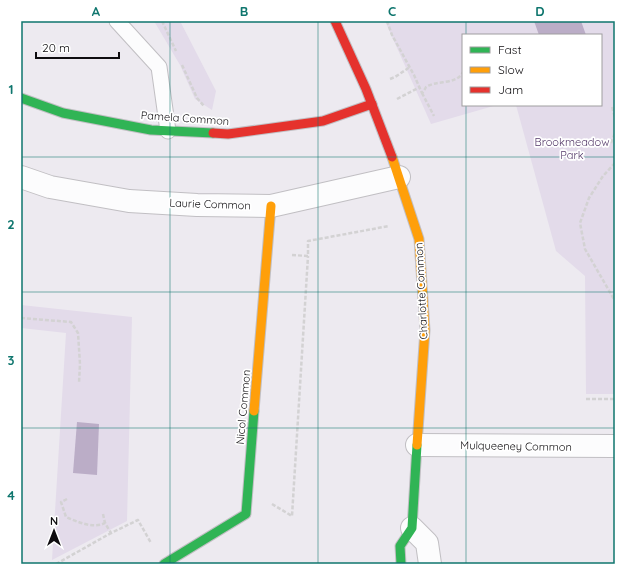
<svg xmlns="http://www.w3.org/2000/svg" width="636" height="585" viewBox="0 0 636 585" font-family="Quicksand,sans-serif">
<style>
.green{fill:#e3dbea}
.water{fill:#bbadc7}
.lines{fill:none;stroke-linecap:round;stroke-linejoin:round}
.lane-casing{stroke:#c1bfc3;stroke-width:17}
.street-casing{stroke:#c1bfc3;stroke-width:24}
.fast-casing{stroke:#c1bfc3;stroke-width:11}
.slow-casing{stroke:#c1bfc3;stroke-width:11}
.jam-casing{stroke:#c1bfc3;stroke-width:11}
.path{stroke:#d3d2d3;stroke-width:2.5;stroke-dasharray:4 2;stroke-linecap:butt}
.lane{stroke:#fcfcfd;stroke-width:15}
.street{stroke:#fcfcfd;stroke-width:22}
.fast{stroke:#30b455;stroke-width:9}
.slow{stroke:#ff9f0a;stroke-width:9}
.jam{stroke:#e5322d;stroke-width:9}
.grid{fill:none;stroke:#0f766e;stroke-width:1;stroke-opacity:0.55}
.labels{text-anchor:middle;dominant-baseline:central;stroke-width:3.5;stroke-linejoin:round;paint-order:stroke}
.street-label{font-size:11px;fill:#0e0c0f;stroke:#fff}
.park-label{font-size:11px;fill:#543969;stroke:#fff}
.neatline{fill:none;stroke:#0f766e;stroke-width:1.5}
.grid-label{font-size:13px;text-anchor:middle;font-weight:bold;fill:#0f766e}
</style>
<rect width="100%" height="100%" fill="#edeaf0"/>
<g class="green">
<path d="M154,21H180L216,91L212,110L195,99L180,65Z"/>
<path d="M385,21H615V394H586L585,276L556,251L516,105H601V35H463V105H497L431,124Z"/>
<path d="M21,305L132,317L127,521L52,560L66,333L21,328Z"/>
</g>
<g class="water">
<path d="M534,21H581L586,35H539Z"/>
<path d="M77,422L99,424L97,475L73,473Z"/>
</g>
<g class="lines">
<g class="lane-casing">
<path id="lane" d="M117,21L159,67L168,131"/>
</g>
<g class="street-casing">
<g id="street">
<path d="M21,177L50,187L129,201L197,205L271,206L399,177"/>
<path d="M417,445L615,446"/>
<path d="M412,528L427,543L430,564"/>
</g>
</g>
<g class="fast-casing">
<g id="fast">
<path d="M21,98L63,113L151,130L213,133"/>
<path d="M164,564L246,514L254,411"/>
<path d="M401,564L400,546L412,528L417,445"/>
</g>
</g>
<g class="slow-casing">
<g id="slow">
<path d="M392,157L419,239L425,330L417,445"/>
<path d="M254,411L271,206"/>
</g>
</g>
<g class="jam-casing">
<g id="jam">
<path d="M335,21L366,89L392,157"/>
<path d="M213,133L228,134L323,121L372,104"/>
</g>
</g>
<g class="path">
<path d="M162,21L176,51"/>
<path d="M387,21L392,35L414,75L422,93C424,91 425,89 426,87C436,80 457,85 463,72"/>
<path d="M182,65L197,98L204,106"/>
<path d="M390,79L395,77L410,67"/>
<path d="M422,93L434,116"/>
<path d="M397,99L420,87"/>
<path d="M612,107L615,118"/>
<path d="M611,143L615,133"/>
<path d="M615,163L603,176L589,198L580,223L585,249L615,301"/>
<path d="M292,255L308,256V241L389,226"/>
<path d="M21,318L71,322L78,333L80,364L79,383"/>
<path d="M586,399H615"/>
<path d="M67,499L61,502L66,517C78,522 93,529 105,523L111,533L138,520L151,543"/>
<path d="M272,504L292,516L308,256"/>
<path d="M103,514L105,523"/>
<path d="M56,564L111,533"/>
</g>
<use href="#lane" class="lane"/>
<use href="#street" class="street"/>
<use href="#fast" class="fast"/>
<use href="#slow" class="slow"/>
<use href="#jam" class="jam"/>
</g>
<path class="grid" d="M170,21V564M318,21V564M466,21V35M466,105V564M21,157H615M21,292H615M21,428H615"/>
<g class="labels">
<g class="street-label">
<text transform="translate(185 118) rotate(4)">Pamela Common</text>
<text transform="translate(210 204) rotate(2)">Laurie Common</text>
<text transform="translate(421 291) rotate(-93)">Charlotte Common</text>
<text transform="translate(243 407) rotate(-85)">Nicol Common</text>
<text transform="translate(516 446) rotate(1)">Mulqueeney Common</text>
</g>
<g class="park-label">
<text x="572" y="142">Brookmeadow<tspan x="572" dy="13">Park</tspan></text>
</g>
</g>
<rect width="636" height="585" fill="none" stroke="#ffffff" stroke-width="44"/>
<rect x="462" y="34" width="140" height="72" fill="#ffffff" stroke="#9f9e9f"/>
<rect x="470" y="47" width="20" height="6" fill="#30b455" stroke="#9f9e9f"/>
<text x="498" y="54" font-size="12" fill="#0e0c0f">Fast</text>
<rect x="470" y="67" width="20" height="6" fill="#ff9f0a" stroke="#9f9e9f"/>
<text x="498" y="74" font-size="12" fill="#0e0c0f">Slow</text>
<rect x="470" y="87" width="20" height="6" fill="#e5322d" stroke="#9f9e9f"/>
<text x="498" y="94" font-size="12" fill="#0e0c0f">Jam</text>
<g transform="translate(54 531)" stroke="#ffffff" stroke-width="3" paint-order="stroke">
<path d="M0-3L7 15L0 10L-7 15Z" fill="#0e0c0f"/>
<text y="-6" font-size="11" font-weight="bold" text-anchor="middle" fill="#0e0c0f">N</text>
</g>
<path d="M36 52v6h83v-6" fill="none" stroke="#0e0c0f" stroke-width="2"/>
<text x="42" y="52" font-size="12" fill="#0e0c0f" stroke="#ffffff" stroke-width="3" paint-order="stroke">20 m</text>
<rect x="22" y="22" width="592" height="541" class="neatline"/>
<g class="grid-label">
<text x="96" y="16">A</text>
<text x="244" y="16">B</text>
<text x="392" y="16">C</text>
<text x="540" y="16">D</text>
<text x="11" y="94">1</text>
<text x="11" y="229">2</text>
<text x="11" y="365">3</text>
<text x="11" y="500">4</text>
</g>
</svg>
